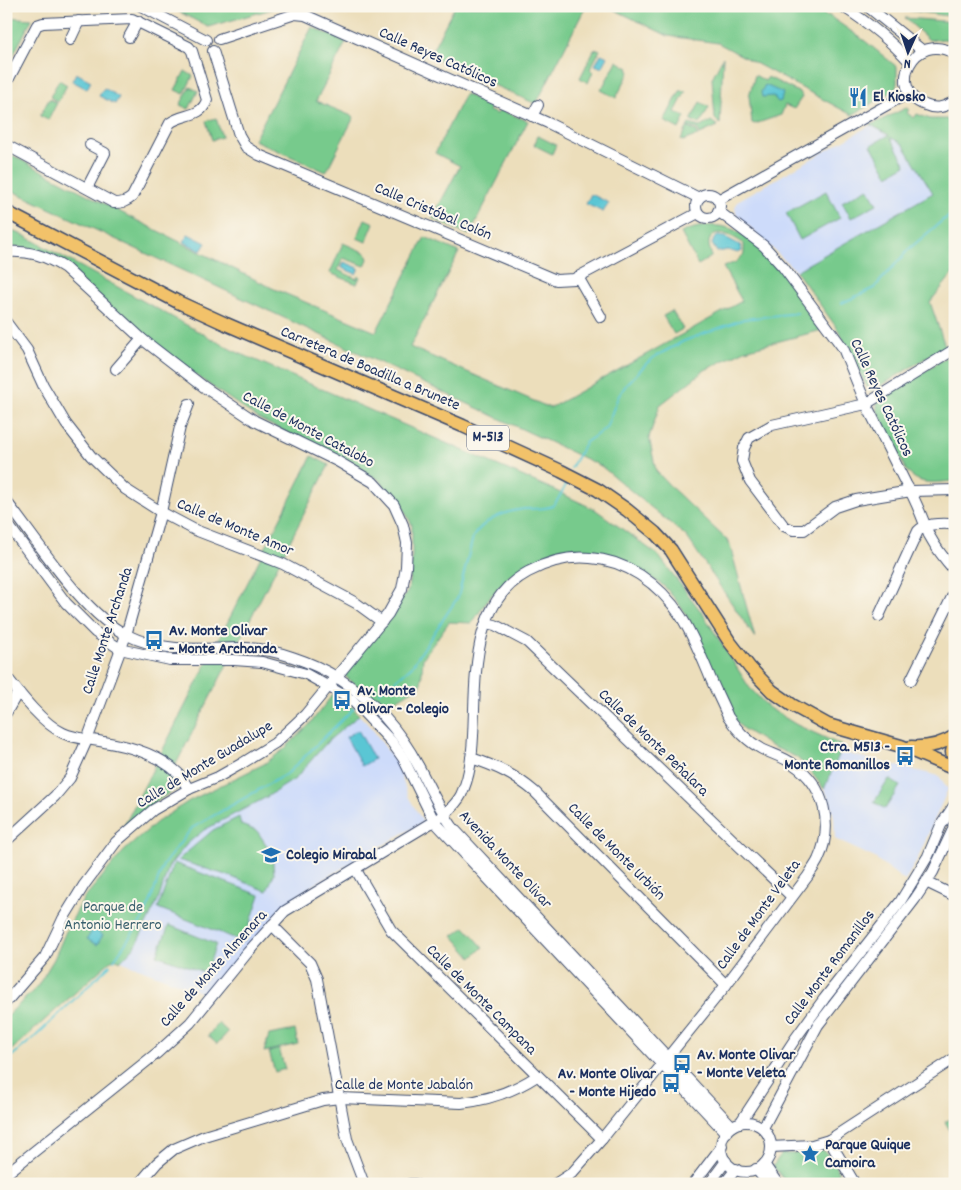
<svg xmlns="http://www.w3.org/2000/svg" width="961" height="1190" viewBox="0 0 961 1190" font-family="Dekko,sans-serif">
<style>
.built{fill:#cddbfa}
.green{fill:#77ca8c;stroke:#497c75}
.water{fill:#5ac6d4;stroke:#3a7a99}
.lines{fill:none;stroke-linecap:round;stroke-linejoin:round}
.stream{stroke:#5ac6d4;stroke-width:2}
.minor-casing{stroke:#3a496c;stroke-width:12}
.major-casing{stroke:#3a496c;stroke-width:15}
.minor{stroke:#fff;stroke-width:10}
.major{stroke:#f2c26a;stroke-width:12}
.labels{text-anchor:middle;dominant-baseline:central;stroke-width:4;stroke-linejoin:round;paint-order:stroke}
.shield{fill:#fbf7ec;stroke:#5e6b89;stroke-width:1}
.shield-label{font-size:15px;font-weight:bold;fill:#1b2f5e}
.street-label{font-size:16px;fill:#1b2f5e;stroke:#fbf7ec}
.poi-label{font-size:16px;font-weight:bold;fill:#1b2f5e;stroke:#fbf7ec;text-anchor:start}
.park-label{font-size:16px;fill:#375e6c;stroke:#fbf7ec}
</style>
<rect width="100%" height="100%" fill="#fbf7ec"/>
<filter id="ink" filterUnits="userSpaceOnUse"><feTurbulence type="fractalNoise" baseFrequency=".02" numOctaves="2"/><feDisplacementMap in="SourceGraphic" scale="10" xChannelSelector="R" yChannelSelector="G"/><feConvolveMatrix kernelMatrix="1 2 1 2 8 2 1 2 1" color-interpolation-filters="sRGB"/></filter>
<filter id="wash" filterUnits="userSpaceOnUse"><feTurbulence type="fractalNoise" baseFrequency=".0096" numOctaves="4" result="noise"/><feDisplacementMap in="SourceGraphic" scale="20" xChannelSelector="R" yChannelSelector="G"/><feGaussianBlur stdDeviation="1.12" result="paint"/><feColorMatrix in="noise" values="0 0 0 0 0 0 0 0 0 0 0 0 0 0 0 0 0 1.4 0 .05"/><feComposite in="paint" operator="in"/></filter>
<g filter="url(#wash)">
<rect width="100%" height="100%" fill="#ecdebb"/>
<g class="built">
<path d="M871,125L903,144L933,193L796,271L736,214L735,207L739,200Z"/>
<path d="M359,715L371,727L397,764L408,796L423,822L308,888L281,908L210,996L121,961L136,945L159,898L169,866L187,844L204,830L265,798L295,779L328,741Z"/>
<path d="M840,752L939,776L948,789L918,858L905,881L875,858L835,839L834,817L830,801L824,789Z"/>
</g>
<g class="green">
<path d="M168,6H275L272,9L208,27Z"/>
<path d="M455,6H586L536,104L429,56Z"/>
<path d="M607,6H809L827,16L828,15L865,41L897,67V84L895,90L852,115L718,43L668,36Z"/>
<path d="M884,6H955V17L886,7Z"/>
<path d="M6,17L32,19L6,69Z"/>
<path d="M905,18L955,22V43L945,39L929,40Z"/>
<path d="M312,27L346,42L316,101L354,117L326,172L254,140Z"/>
<path d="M598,49L600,50L590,69L593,72L588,83L580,78L594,50Z"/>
<path d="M723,57L720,124L715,119L712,78Z"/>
<path d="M617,61L629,68L628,70L630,71L616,98L601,90Z"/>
<path d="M185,71L193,76L184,94L175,90Z"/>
<path d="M755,75L765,81L768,77L800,93L802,97L794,109L785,105L781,115L755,124L752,123L749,96Z"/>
<path d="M59,80L67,85L58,102L50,97Z"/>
<path d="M190,87L198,91L189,109L180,105Z"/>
<path d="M680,91H686L675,112L685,117L679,129L664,121Z"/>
<path d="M465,94L491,106L489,111L497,114L500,110L528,121L469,235L432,218L460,166L435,153Z"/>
<path d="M49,99L57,103L48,120L40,116Z"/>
<path d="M700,102L709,107L700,124L691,120Z"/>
<path d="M906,108L909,109L907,113L914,118L917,114L930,119H947L955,131V271L930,302L945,346L874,390H870L866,385L839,331L796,271L933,193L903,144L890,137L906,165L888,175L871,145L889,135L871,125Z"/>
<path d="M216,118L222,137L212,140L206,121Z"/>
<path d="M711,121L718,126L700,134L698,129L687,127L689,124L700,127Z"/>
<path d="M687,128L697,131L698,135L683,141L681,140Z"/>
<path d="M538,136L556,145L552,154L534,145Z"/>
<path d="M6,152L130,217L272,288L376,332L425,237L459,252L410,347L550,408L742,301L723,267L736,262L744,254V244C736,238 713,224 709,242C708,248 712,251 711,257L698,265L681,233C696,226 712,223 729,228C763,239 805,301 826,329L745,350L705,370L660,405L649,437L656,471L672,488L729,542L755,638L687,537L601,466L6,188Z"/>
<path d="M868,188L877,204L851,218L842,202Z"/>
<path d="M826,191L840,218L800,240L786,213Z"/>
<path d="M365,219L374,223L366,242L357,238Z"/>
<path d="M6,228L25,236L232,350L554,490L596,510L658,555L703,614L749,687L769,708L797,725L843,746L824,789L808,768L796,757L769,745L742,728L732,716L707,662L695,630L679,604L664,586L628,563L605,555L570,551L538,560L512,574L489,598L472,623L449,622L423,658L421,685L383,708L344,675L408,591L412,558V525L401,504L378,479L259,419L208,384L144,336L53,258L28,248L6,246Z"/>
<path d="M343,243L366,253L368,259L365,266L343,258L338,270L357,279L358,276L360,277L357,284L330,273Z"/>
<path d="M672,311L683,329L674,334L663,316Z"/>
<path d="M948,356L955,409V481C935,482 919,487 906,470L877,410V403L881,399Z"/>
<path d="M312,456L329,465L171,774L180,787L153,803L122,830Z"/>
<path d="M333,694L348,702L359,715L328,741L295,779L265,798L204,830L187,844L169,866L159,898L136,945L121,961L114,958L106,965L6,1055V1017L37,987L54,959L66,931L84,898L124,851L157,822L189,801L264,764L283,750L309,725Z"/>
<path d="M889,779L900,786L885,809L874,802Z"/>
<path d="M239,817L241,825L257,831L272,853L274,874L267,891L229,876L178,860L213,830Z"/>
<path d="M174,863L260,895L244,942L158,908Z"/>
<path d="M169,925L216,944L206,973L157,955Z"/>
<path d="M465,927L483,947L472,958L453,936Z"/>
<path d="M218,1023L228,1032L217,1044L208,1036Z"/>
<path d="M295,1030L298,1044L264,1052L269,1035Z"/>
<path d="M279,1049L285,1069L275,1072L269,1052Z"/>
<path d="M954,1117L955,1119V1138L945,1122Z"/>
<path d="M820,1149C832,1153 838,1174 845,1184H788L773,1166L781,1154L805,1153Z"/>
</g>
<g class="water">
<path d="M601,54L608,57L602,68L595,65Z"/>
<path d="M76,73L91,81L87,89L72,81Z"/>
<path d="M765,85L783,93L781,101L778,102L773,96L762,97L761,92Z"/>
<path d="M104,88L119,97L115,104L99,96Z"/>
<path d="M591,194L609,203L603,212L586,204Z"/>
<path d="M188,234L206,243L201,251L184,242Z"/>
<path d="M718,236L725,237L740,245L742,251L738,253L728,250L717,252L712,244L714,239Z"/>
<path d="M344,262L359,268L356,274L342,268Z"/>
<path d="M358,730L374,759L362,766L346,737Z"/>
<path d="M93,929L103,935L97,945L87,939Z"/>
</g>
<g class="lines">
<g class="stream">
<path d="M842,303L874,288L910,248L943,220L955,214"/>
<path d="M571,468L585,443L606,428L618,397L626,385L647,363L656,356L684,341L744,319L797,313"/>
<path d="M379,692L395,681L412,666L458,597L473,537C482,521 505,511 524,509C532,508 544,510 552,506C558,502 563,490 567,483"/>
<path d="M114,960L142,920L150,903L163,865L192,828L288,773L354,708"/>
<path d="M6,1061L36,1036L110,965"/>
</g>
</g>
</g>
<g filter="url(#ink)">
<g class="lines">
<g class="minor-casing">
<g id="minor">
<path d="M141,6L206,40"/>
<path d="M842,6C867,22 891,41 910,62"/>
<path d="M867,6L923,51"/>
<path d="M129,37L138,21"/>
<path d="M219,39L295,14L305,15L548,123L699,198"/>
<path d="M70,40L79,21"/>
<path d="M213,51L239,135L246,147L259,155L556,280L574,279L698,213"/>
<path d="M955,54C914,29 885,90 925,105C936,110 945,107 955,101"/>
<path d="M6,84L37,25L43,23L132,19L189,47L192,51L207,100C201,118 183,113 170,123L132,197C126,202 122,203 114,203L6,145"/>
<path d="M532,116L538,105"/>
<path d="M87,188L105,153L90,145"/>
<circle cx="708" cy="206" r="12"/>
<path d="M718,200L894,101L910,93"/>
<path d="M718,211L764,246L783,267L843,348L866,404L906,484C916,499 922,518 929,535C936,548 945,560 955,571"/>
<path d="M6,252C29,250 46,256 65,268L142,339L204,387L255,421L337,461L373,482L394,505L403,525L407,543L406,567L402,589L388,614L305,715L275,743L241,764L218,777L189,789L153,810L116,842L84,885L63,919L45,957L6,1002"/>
<path d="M578,277L601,317"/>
<path d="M6,322L27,350L43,385L66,424L91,456L125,489L161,512L195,530L283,564L356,603L382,622"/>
<path d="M955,349L866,404L772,425L749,438L744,448L742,461L750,481L784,526L793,530H804L835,507L856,500L911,491L955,490"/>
<path d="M116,369L142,339"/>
<path d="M6,501C36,539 84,615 127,635C165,654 205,648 246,648C275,649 313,662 338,678C373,700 400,731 419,767C430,788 439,809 454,829L732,1126"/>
<path d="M6,522L66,603L95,632L120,649L170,660H234L262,662L306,674L352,700L391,741L403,758L434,821L726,1133"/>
<path d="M879,616L918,531C927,522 943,524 955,524"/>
<path d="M486,623L495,625L527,642L791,896"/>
<path d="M6,676C20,694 42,723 63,733C75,739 91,739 104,742C129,746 159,755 178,773C182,778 185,784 189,789"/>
<path d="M911,680L955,591"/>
<path d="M6,713L18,692"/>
<path d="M471,758C496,766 515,775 535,792L726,985"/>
<path d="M6,841L55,796L70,778L87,740L126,635L161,512L180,427L189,404"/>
<path d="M356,870L391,930L602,1139"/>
<path d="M926,882L955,896"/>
<path d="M272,925L310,963L317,979L347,1139L364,1184"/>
<circle cx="746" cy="1147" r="25"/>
<path d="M740,1123L795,1039L824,999L900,902L928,856L941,825L955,804"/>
<path d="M763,1128L818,1025L915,899L933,872L955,825"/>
<path d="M829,1140L855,1184"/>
<path d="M771,1147L812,1145L829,1140L955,1058"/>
<path d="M764,1164L778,1184"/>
<path d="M756,1169L768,1184"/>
<path d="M6,1174L157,1053L190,1023L248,952L285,911L444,815C450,809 457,803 461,795C470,777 472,756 473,736C476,680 470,603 528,572C547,562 569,556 590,558C609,559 624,565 640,575C678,600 691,632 708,672C714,688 722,702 728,717C738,731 747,741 762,749C772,754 784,757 793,764C825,785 834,826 818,860C815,866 811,871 808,876L726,985L602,1139L572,1173L555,1184"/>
<path d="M139,1184L157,1163L174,1149L204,1136L323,1100L340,1098L461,1103C489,1100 514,1091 537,1076"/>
<path d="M410,1184H415"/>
<path d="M693,1184L722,1146"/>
<path d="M709,1184L726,1161"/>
<path d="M724,1184L736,1169"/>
</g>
</g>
<g class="major-casing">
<g id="major">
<path d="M6,212L178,302L226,324L463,426L561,471L598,490L627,510L655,533L671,550L729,641L750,668L772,691L792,705L828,725L901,746L955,769"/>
<path d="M955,740L952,752L955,767"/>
<path d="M911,747C927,748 941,745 955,736"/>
</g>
</g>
<use href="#minor" class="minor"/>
<use href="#major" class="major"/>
</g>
</g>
<defs>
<g id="restaurant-bare" transform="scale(1.5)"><path d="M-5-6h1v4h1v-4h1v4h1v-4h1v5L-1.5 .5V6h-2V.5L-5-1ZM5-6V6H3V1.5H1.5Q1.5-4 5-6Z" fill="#1f6fb2" stroke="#fbf7ec" stroke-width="2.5" paint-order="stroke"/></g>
<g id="bus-bare" transform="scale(1.5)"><path d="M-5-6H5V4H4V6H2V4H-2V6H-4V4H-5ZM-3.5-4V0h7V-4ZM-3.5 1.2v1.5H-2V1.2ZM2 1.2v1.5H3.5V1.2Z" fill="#1f6fb2" stroke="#fbf7ec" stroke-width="2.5" paint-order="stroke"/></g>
<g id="university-bare" transform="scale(1.5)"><path d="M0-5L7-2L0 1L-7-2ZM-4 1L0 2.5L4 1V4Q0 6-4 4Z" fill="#1f6fb2" stroke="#fbf7ec" stroke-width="2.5" paint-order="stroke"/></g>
<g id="sight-bare" transform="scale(1.5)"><path d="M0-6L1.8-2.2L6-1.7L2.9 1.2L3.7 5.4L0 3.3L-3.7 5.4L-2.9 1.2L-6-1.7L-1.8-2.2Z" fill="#1f6fb2" stroke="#fbf7ec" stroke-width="2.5" paint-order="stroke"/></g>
</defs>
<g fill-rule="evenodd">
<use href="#restaurant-bare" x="858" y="97"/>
<use href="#bus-bare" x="154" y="640"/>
<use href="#bus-bare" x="342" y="700"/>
<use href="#bus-bare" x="905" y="756"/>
<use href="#university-bare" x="271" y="855"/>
<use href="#bus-bare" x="682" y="1064"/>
<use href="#bus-bare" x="671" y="1083"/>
<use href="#sight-bare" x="810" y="1154"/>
</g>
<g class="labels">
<rect class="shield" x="467" y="425.5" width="42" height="25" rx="4"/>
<g class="shield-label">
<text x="488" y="438">M-513</text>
</g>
<g class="street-label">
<text transform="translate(438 58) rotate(24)">Calle Reyes Católicos</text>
<text transform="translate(433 212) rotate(23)">Calle Cristóbal Colón</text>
<text transform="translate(370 369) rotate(23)">Carretera de Boadilla a Brunete</text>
<text transform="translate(881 398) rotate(65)">Calle Reyes Católicos</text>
<text transform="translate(308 430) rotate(28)">Calle de Monte Catalobo</text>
<text transform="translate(235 528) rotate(23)">Calle de Monte Amor</text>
<text transform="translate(108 631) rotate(-72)">Calle Monte Archanda</text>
<text transform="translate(653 743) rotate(44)">Calle de Monte Peñalara</text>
<text transform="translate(205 765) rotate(-31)">Calle de Monte Guadalupe</text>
<text transform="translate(616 852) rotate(45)">Calle de Monte Urbión</text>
<text transform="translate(505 860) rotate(47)">Avenida Monte Olivar</text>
<text transform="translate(759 915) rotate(-54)">Calle de Monte Veleta</text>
<text transform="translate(830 968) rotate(-53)">Calle Monte Romanillos</text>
<text transform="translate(214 969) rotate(-48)">Calle de Monte Almenara</text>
<text transform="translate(481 1000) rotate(45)">Calle de Monte Campana</text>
<text x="404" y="1085">Calle de Monte Jabalón</text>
</g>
<g class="poi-label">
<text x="873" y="97">El Kiosko</text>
<text x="169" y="631">Av. Monte Olivar<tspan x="169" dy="18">- Monte Archanda</tspan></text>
<text x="357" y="691">Av. Monte<tspan x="357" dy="18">Olivar - Colegio</tspan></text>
<text x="890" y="747" text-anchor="end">Ctra. M513 -<tspan x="890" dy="18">Monte Romanillos</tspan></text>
<text x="286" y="855">Colegio Mirabal</text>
<text x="697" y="1055">Av. Monte Olivar<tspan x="697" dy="18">- Monte Veleta</tspan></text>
<text x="656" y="1074" text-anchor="end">Av. Monte Olivar<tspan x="656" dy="18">- Monte Hijedo</tspan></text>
<text x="825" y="1145">Parque Quique<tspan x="825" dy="18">Camoira</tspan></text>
</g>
<g class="park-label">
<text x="113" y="907">Parque de<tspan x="113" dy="18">Antonio Herrero</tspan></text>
</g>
</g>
<rect width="961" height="1190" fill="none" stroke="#fbf7ec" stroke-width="25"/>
<g transform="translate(908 52) rotate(183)" stroke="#fbf7ec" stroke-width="4" paint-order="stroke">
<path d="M0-4L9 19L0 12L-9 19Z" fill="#1b2f5e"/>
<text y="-8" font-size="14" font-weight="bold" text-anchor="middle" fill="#1b2f5e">N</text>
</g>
</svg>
